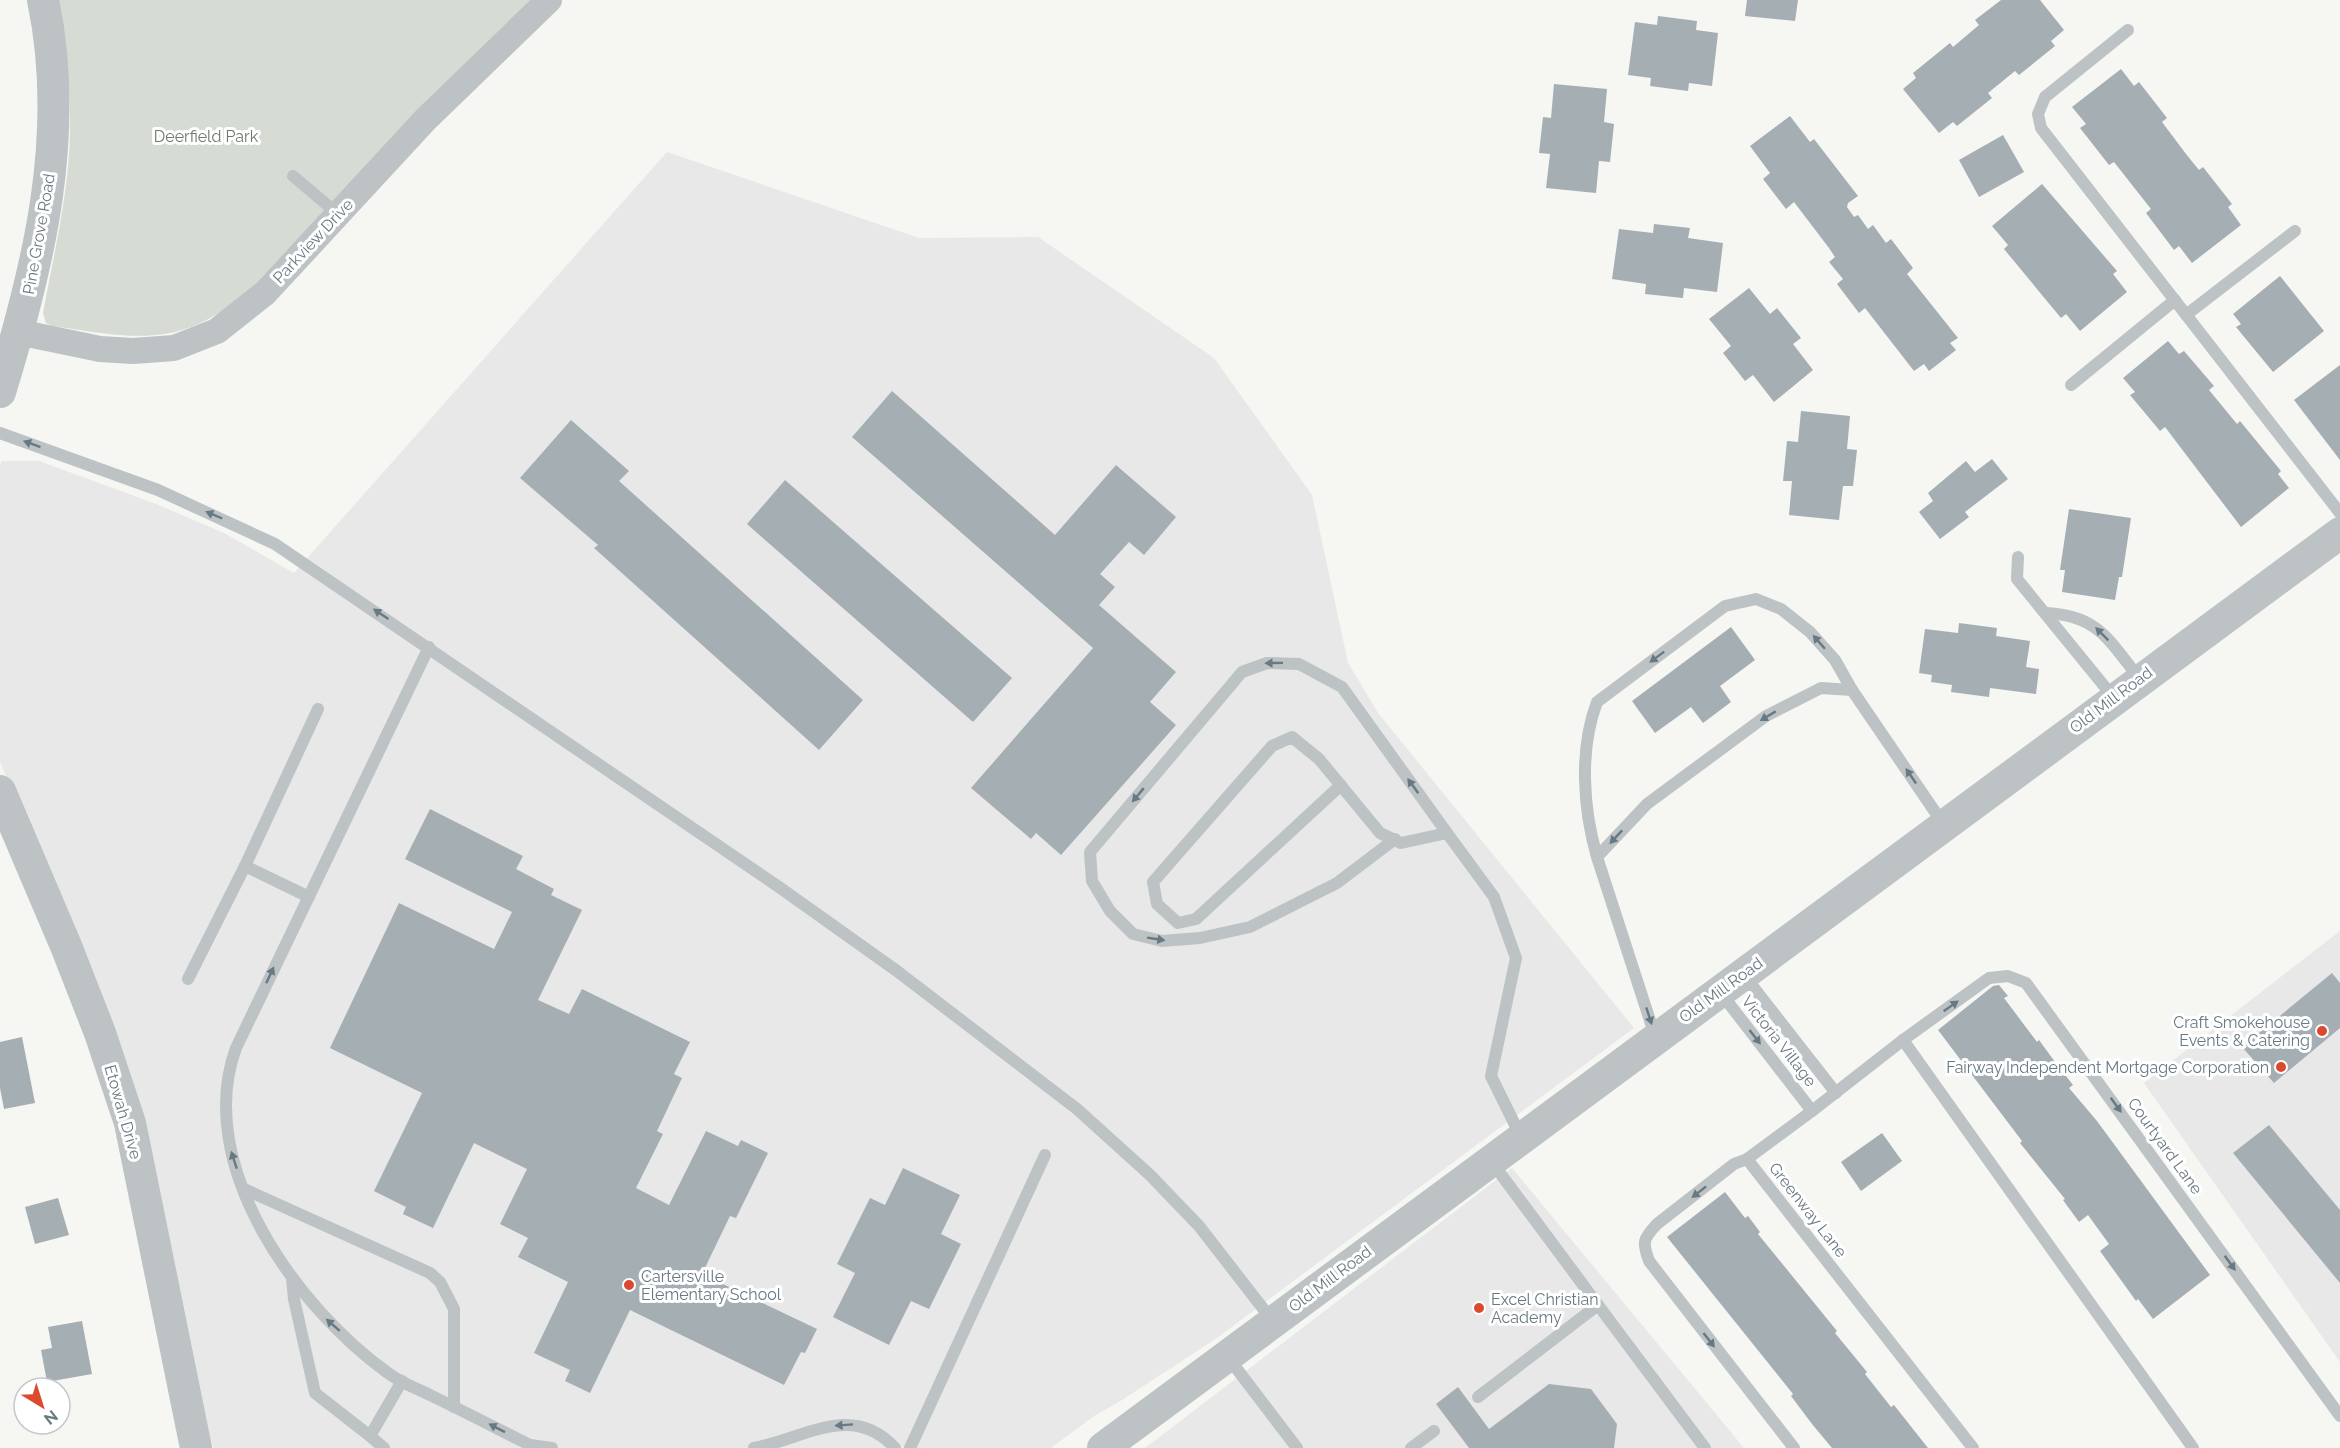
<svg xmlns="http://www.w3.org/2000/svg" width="2340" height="1448" viewBox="0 0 2340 1448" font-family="Raleway,sans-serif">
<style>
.built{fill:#e7e8e7}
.green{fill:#d6dbd3}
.building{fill:#a5aeb3}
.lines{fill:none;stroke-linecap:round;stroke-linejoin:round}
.service{stroke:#bdc2c5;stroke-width:12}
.minor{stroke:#bdc2c5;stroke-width:26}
.tertiary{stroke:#bdc2c5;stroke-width:32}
.oneway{fill:#677983}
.poi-dot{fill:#db492f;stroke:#fff;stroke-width:2}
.labels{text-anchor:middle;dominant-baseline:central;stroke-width:6;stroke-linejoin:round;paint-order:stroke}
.park-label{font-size:16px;fill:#6b7a65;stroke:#fff}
.street-label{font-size:16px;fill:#677983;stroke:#fff}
.poi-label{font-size:16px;fill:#677983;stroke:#fff;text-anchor:end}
</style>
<rect width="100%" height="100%" fill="#f6f6f3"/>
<g class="built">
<path d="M667,152L919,238L1038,237L1214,358L1312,495L1348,663L1378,713L1634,1028L1214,1340L1122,1400L1094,1416L1051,1448H213L66,919L0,762V465L2,461H39L156,504L224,533L294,573Z"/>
<path d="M2340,931V1362L2144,1083Z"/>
<path d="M1512,1168L1744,1448H1145Z"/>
</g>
<path class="green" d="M58,0H532L413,115L249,291C179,350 135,338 52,326L46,323L43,313C54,253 69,193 70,132C71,87 65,44 58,0Z"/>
<g class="building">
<path d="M1747,0H1798L1795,21L1745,16Z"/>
<path d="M2001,0H2040L2064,30L2051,41L2055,46L2019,75L2015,71L1988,93L1992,98L1957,126L1953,122L1939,133L1903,89L1916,78L1913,73L1950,43L1953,47L1979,25L1975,20Z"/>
<path d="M1658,16L1697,21L1696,30L1718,33L1712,86L1689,83L1688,91L1650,86L1651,78L1628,75L1635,22L1657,25Z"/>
<path d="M2121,69L2134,86L2139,82L2167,118L2162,122L2186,154L2199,170L2203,167L2232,204L2228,207L2241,225L2192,263L2179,246L2174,250L2146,213L2151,209L2114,162L2109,165L2080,128L2086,124L2072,107Z"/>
<path d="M1554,84L1607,89L1604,122L1614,124L1610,162L1599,161L1596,193L1546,188L1550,154L1539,153L1543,117L1551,118Z"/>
<path d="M1790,116L1810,142L1814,139L1858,196L1848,203L1847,207L1854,217L1858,215L1868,229L1873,225L1886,243L1891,239L1913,268L1907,274L1958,338L1950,343L1956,350L1929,371L1924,364L1914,371L1865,308L1859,313L1837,284L1843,279L1829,262L1835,257L1829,248L1794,202L1786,209L1763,179L1770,173L1750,146Z"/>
<path d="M2003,135L2024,172L1979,197L1959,160Z"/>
<path d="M2042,184L2117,271L2113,274L2127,292L2080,331L2066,314L2061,318L2004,249L2008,245L1992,226Z"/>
<path d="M1654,224L1690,228L1688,238L1723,243L1717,292L1684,288L1683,298L1645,294L1646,284L1612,279L1619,229L1653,233Z"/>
<path d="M2280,276L2324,331L2273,372L2236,327L2241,324L2233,314Z"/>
<path d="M1749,288L1770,314L1777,308L1801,338L1793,344L1813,370L1774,402L1753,375L1745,381L1723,353L1731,346L1709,319Z"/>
<path d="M2168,341L2179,354L2184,351L2214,386L2209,390L2237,424L2240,421L2281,471L2278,474L2289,488L2241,527L2165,427L2160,431L2130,395L2135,392L2123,378Z"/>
<path d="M2340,365V460L2294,400Z"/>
<path d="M892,391L1055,535L1116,465L1176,517L1144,555L1129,542L1100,574L1115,587L1099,605L1176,672L1150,702L1176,725L1061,855L1036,833L1031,839L971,788L1093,648L852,437Z"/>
<path d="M1801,411L1850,416L1847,449L1857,450L1853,486H1843L1839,520L1789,515L1792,481H1783L1787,441L1798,442Z"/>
<path d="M571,420L629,471L619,481L863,700L819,750L594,548L598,545L520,478Z"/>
<path d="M1992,459L2008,479L1965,512L1969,517L1940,539L1919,512L1933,501L1928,493L1966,461L1975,472Z"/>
<path d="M785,480L1012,678L973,722L747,524Z"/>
<path d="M2069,509L2131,518L2122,577H2119L2115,600L2062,592L2065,570H2060Z"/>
<path d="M1959,623L1997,628L1996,636L2030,641L2026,667L2039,669L2036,694L1990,688L1989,697L1951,692L1952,685L1931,682L1932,675L1919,673L1925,629L1958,633Z"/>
<path d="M1731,627L1755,660L1720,686L1731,702L1703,723L1691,707L1655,733L1632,701Z"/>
<path d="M430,809L523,856L516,869L554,889L551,895L582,910L538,1000L569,1014L582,989L690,1042L674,1074L682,1078L657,1131L663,1134L636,1188L669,1205L706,1131L738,1146L741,1140L768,1153L736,1218L730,1216L702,1274L817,1329L805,1353L801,1352L784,1385L630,1310L590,1393L565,1381L570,1370L534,1353L568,1282L518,1257L528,1238L500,1224L527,1169L474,1143L433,1228L403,1214L406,1207L374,1191L422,1093L330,1048L399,903L494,949L512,912L405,859Z"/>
<path d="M2332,973L2340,983V1028L2274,1083L2242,1047Z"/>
<path d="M1999,985L2008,996L2004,998L2037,1042L2039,1040L2055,1062L2073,1085L2069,1088L2097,1121L2210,1275L2153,1319L2138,1299L2136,1301L2100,1251L2109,1244L2088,1215L2079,1222L2063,1200L2065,1199L2020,1143L2022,1141L1938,1030L1993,986Z"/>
<path d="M22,1037L35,1103L4,1109L0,1088V1042Z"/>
<path d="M2269,1125L2340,1210V1283L2233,1153Z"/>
<path d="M1882,1133L1902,1161L1861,1191L1841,1162Z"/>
<path d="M903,1168L960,1195L941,1234L961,1244L929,1309L911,1301L889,1345L833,1317L855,1273L837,1264L870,1198L885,1205Z"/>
<path d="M1725,1192L1745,1218L1748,1216L1760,1232L1758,1234L1837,1331L1835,1333L1867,1372L1865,1374L1891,1407L1894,1405L1928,1448H1832L1812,1424L1791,1396L1793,1394L1667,1237Z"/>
<path d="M58,1198L69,1235L35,1244L25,1207Z"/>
<path d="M82,1321L92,1374L47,1382L41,1350L52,1348L48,1327Z"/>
<path d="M1549,1384L1591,1389L1617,1424L1614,1448H1469L1436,1404L1458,1387L1489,1429Z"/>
</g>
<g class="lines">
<g class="service">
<path d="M2128,30L2045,97L2038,114L2041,128L2340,513"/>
<path d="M293,176L338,214"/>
<path d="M2186,315L2295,231"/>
<path d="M2071,385L2175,300"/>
<path d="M0,433L158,490L275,544L779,887L897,971L1077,1109L1150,1175L1199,1226L1272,1320"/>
<path d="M2018,557L2017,579L2114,698"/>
<path d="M2045,613C2099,615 2109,641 2140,679"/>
<path d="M429,647L236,1048C193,1165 297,1308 388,1373C401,1383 418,1389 432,1396C465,1412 498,1429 530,1445L552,1448"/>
<path d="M1341,785L1196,919L1178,923L1157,904L1153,882L1272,746L1292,737L1319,759L1380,833L1401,843L1447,833L1494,897L1516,958L1491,1076L1521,1137"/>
<path d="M1395,839L1337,883L1250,927L1200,938L1162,941L1133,934L1110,911L1092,881L1090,852L1242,672L1267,663L1299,664L1342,687L1447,833"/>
<path d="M1597,857C1583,808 1579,750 1597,702L1725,606L1756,599L1781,609L1810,632L1835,660L1852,690"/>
<path d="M309,897L245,866L318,709"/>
<path d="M1743,974L1836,1093"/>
<path d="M188,979L245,866"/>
<path d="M1720,992L1812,1111"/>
<path d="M1655,1036L1597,857L1647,804L1766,716L1821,688L1852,690L1944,825"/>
<path d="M1903,1040L2193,1448"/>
<path d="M1747,1159L1973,1448"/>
<path d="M244,1189L430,1273L440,1282L454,1309V1407"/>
<path d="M292,1278L294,1299L315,1393L370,1436"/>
<path d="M1598,1305L1705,1448"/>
<path d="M1227,1356L1297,1448"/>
<path d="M1478,1397L1598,1305L1491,1161"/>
<path d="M384,1448L370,1436L402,1381"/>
<path d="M754,1448C804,1439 852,1401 895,1448"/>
<path d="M910,1448L1045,1155"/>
<path d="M1411,1448L1434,1431"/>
<path d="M1794,1448L1649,1261C1642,1242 1643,1239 1657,1224L1734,1164L1747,1159L1812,1111L1903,1040L1989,978L2008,976L2026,983L2340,1416"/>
</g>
<path class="minor" d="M18,332L100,349L133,351L174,348L217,331L265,293L425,120L549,0"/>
<g class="tertiary">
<path d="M0,392C39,265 71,133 43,0"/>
<path d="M0,791L66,946L100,1033L130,1123L196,1448"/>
<path d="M1103,1448L2340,533"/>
</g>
</g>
<defs><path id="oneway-solid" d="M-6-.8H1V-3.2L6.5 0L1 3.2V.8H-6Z" transform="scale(1.5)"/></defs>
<g class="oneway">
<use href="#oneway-solid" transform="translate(32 444) rotate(-160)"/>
<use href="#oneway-solid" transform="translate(214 515) rotate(-157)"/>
<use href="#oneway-solid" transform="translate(381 614) rotate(-146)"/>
<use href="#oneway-solid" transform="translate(2102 634) rotate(-135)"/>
<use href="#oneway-solid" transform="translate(1819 642) rotate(-131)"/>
<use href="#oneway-solid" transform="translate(1657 657) rotate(143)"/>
<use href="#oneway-solid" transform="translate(1274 663) rotate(179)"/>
<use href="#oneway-solid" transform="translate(1768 716) rotate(149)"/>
<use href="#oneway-solid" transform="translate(1911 776) rotate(-124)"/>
<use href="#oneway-solid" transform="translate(1413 786) rotate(-126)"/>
<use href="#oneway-solid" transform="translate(1138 795) rotate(130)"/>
<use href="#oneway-solid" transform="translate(1616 837) rotate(133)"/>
<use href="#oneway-solid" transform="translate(1156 939) rotate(9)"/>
<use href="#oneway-solid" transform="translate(270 975) rotate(-65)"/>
<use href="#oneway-solid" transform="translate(1951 1006) rotate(-35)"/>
<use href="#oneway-solid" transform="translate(1649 1016) rotate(72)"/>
<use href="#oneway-solid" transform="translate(1755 1037) rotate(52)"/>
<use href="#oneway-solid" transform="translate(2116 1105) rotate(54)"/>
<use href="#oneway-solid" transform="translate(234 1160) rotate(-108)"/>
<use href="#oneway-solid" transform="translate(1699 1192) rotate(142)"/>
<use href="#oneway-solid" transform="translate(2230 1263) rotate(54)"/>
<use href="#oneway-solid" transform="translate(333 1325) rotate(-139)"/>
<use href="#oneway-solid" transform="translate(1709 1340) rotate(52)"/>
<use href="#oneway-solid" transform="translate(844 1425) rotate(176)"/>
<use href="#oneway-solid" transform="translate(497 1428) rotate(-153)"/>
</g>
<g class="poi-dot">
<circle cx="2322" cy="1031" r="6"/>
<circle cx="2281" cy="1067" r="6"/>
<circle cx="629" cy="1285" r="6"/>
<circle cx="1479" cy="1308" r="6"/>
</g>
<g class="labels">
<g class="park-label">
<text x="206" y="136">Deerfield Park</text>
</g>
<g class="street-label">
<text transform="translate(39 234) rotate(-80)">Pine Grove Road</text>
<text transform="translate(313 241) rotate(-47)">Parkview Drive</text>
<text transform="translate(2111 700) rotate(-37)">Old Mill Road</text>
<text transform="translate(1721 990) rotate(-36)">Old Mill Road</text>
<text transform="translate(1779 1041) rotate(52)">Victoria Village</text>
<text transform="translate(123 1112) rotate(74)">Etowah Drive</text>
<text transform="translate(2165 1146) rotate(54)">Courtyard Lane</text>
<text transform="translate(1808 1210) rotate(52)">Greenway Lane</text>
<text transform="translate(1330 1279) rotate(-37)">Old Mill Road</text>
</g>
<g class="poi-label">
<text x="2310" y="1022">Craft Smokehouse<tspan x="2310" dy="18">Events &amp; Catering</tspan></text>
<text x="2269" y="1067">Fairway Independent Mortgage Corporation</text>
<text x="641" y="1276" text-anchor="start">Cartersville<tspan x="641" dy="18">Elementary School</tspan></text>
<text x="1491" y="1299" text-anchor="start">Excel Christian<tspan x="1491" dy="18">Academy</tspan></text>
</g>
</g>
<g transform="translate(42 1406) rotate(142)"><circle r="28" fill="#ffffff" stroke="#c2c9cd" stroke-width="1.5"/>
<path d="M0-4.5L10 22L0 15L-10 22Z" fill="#db492f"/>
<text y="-9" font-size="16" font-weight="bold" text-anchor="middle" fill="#677983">N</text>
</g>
</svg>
